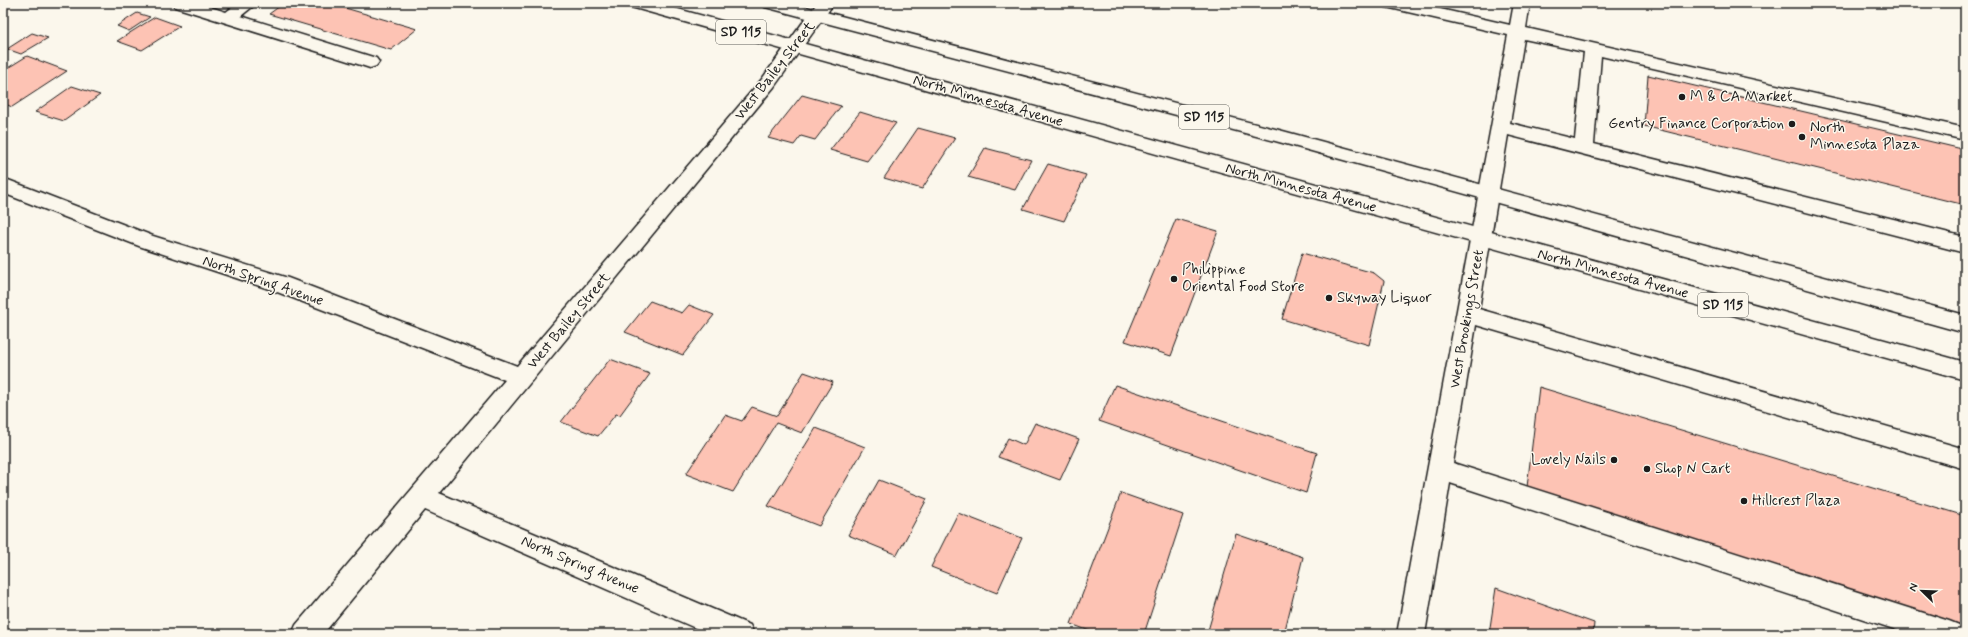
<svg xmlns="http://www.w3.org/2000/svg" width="1968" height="637" viewBox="0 0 1968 637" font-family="Mynerve,sans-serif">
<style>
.building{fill:#fdc3b4;stroke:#1c1c1c}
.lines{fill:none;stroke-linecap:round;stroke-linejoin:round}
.minor-casing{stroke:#1c1c1c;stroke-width:3}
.major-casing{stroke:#1c1c1c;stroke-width:3}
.minor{fill:#fbf7ec;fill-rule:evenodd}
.major{fill:#fbf7ec;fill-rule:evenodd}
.poi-dot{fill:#1c1c1c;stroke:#fbf7ec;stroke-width:1.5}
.labels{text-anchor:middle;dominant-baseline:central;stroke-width:3;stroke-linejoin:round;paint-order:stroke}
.shield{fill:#fbf7ec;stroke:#5f5e5a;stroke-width:1}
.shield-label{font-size:14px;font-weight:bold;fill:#1c1c1c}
.street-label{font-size:15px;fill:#1c1c1c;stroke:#fbf7ec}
.poi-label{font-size:15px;fill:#1c1c1c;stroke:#fbf7ec;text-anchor:start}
</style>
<rect width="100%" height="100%" fill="#fbf7ec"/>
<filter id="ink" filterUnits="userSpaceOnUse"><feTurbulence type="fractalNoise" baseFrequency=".025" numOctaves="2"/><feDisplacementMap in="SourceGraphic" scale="8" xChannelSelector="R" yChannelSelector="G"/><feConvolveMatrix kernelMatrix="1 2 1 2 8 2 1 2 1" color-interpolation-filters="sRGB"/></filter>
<g filter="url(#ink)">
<g class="building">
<path d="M284,3H328L417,29L391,50L269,14Z"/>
<path d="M137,13L150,17L129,31L117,26Z"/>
<path d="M155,17L180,26L142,50L117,41Z"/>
<path d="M32,33L48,38L21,54L7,49Z"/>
<path d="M27,56L67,71L12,107L3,103V71Z"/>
<path d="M1648,75L1962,149L1965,165V205L1644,126Z"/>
<path d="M72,86L100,95L64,121L35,112Z"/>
<path d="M802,95L841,106L815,140L801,136L794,145L768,138Z"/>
<path d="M860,112L896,123L867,161L830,150Z"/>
<path d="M918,128L955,138L922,189L884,178Z"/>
<path d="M985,148L1031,160L1015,190L968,177Z"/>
<path d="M1048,164L1086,175L1064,221L1023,209Z"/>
<path d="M1176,219L1218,231L1171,356L1125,341Z"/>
<path d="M1302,253L1374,273L1384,281L1369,345L1282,319Z"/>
<path d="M650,301L682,313L689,305L714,315L683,355L625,332Z"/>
<path d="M610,359L650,374L620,415L616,414L598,436L561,422Z"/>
<path d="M804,372L833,382L802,433L776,423L733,492L686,474L725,415L742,421L752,407L777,416Z"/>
<path d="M1115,385L1317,453L1306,493L1099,421Z"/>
<path d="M1539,387L1965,516V629L1527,487Z"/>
<path d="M1035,423L1079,439L1060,480L998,457L1008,438L1024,445Z"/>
<path d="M816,428L865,447L819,526L768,506Z"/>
<path d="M879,480L927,499L897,555L848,535Z"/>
<path d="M1121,493L1183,515L1144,634H1098L1071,624Z"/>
<path d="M958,513L1022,538L997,593L931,567Z"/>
<path d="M1236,534L1303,557L1284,634H1207Z"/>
<path d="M1496,588L1594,623L1593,634H1489Z"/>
</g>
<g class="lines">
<g class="minor-casing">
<g id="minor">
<path d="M173,3H198L226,12L238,3H257L241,16L376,58L379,62L376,66L370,68L364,66L175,7Z"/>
<path d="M817,3H834L774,87L439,493L750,625L754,634H709L425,510L323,634H292L296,625L505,380L272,290L139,246L3,193V178L153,236L288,278L517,366L762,79Z"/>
<path d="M1384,3H1414L1510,25L1514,3H1530L1526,28L1965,128V140L1601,56L1594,144L1965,237V253L1508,135L1479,309L1965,449V469L1476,325L1453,463L1949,621L1959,625L1963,634H1909L1450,483L1425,634H1397L1508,35L1386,7ZM1524,39L1584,52L1575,139L1510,123Z"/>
</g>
</g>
<g class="major-casing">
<g id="major">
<path d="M629,3H656L1965,362V380L631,7Z"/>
<path d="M763,3H791L1279,130L1965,315V333L1279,142L765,7Z"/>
</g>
</g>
<use href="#minor" class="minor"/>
<use href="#major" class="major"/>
</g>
</g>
<g class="poi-dot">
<circle cx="1682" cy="97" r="4"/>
<circle cx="1792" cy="124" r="4"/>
<circle cx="1802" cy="137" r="4"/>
<circle cx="1174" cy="279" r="4"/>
<circle cx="1329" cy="298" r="4"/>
<circle cx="1614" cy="460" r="4"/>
<circle cx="1647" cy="469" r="4"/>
<circle cx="1744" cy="501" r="4"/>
</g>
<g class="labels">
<g class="shield">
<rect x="716" y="20" width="50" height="24" rx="3"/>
<rect x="1179" y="105" width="50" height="24" rx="3"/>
<rect x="1698" y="293" width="50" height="24" rx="3"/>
</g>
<g class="shield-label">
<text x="741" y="32">SD 115</text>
<text x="1204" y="117">SD 115</text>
<text x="1723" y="305">SD 115</text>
</g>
<g class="street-label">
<text transform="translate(775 71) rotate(-52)">West Bailey Street</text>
<text transform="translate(988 101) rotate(16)">North Minnesota Avenue</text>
<text transform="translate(1301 188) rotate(15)">North Minnesota Avenue</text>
<text transform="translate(1613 274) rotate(15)">North Minnesota Avenue</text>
<text transform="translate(263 281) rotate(19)">North Spring Avenue</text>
<text transform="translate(1467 319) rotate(-80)">West Brookings Street</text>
<text transform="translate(569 321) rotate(-50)">West Bailey Street</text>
<text transform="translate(580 565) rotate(23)">North Spring Avenue</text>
</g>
<g class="poi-label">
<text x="1690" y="97">M &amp; CA Market</text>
<text x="1784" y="124" text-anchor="end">Gentry Finance Corporation</text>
<text x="1810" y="128">North<tspan x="1810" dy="17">Minnesota Plaza</tspan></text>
<text x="1182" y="270">Philippine<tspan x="1182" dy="17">Oriental Food Store</tspan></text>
<text x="1337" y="298">Skyway Liquor</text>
<text x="1606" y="460" text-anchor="end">Lovely Nails</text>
<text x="1655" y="469">Shop N Cart</text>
<text x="1752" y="501">Hillcrest Plaza</text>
</g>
</g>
<rect width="1968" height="637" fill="none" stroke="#fbf7ec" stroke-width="16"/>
<rect x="8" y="8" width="1952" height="621" fill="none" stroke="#1c1c1c" stroke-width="1.5" filter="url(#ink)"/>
<g transform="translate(1922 591) rotate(293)" stroke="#fbf7ec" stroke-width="3" paint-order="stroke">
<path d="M0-3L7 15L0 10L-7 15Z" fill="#1c1c1c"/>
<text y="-6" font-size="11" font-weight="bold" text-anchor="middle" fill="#1c1c1c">N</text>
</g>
</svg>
